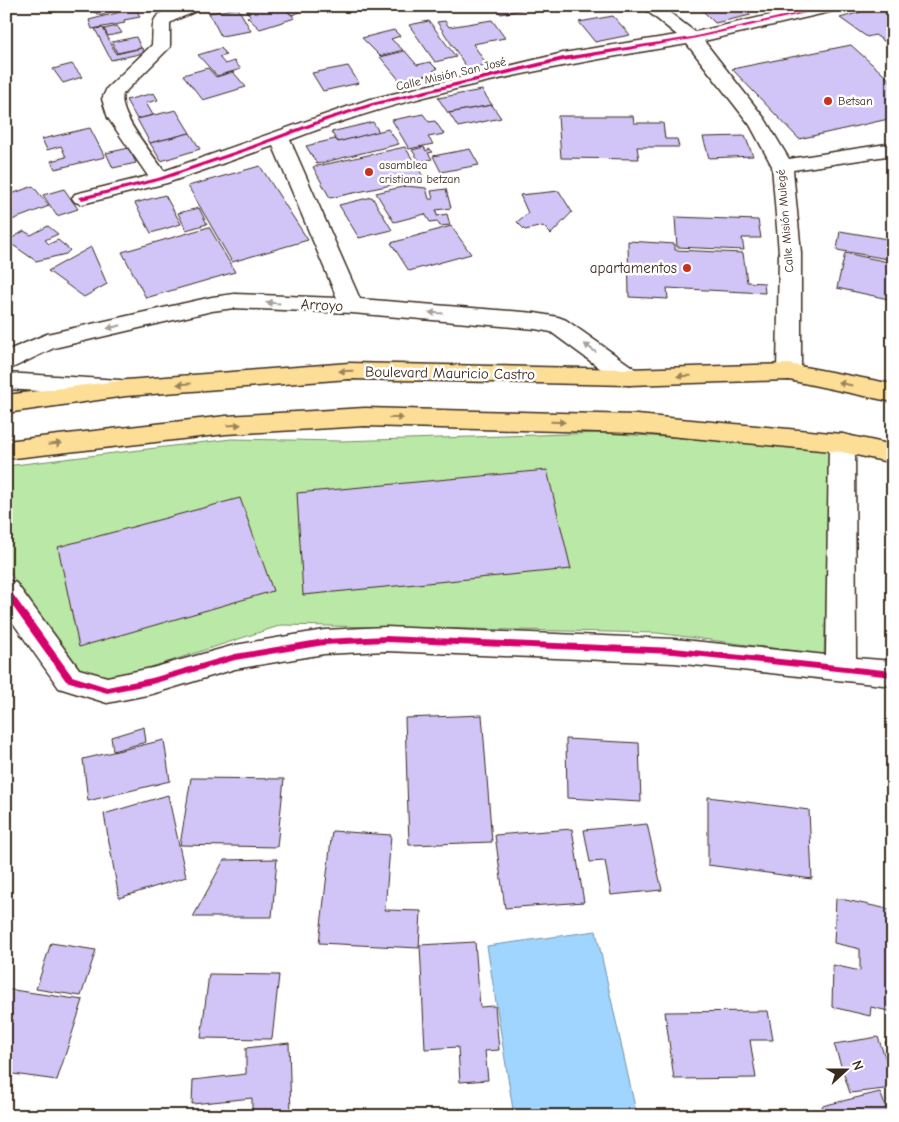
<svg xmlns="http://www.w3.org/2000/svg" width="899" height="1122" viewBox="0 0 899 1122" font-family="'Comic Neue',sans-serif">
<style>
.green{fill:#bae8a6;stroke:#7a8962}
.water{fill:#9fd5fe;stroke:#7791a4}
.building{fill:#d1c5f7;stroke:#3b2a1e}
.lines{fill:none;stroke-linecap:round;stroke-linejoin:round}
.minor-casing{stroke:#3b2a1e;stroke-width:3}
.major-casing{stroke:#3b2a1e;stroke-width:3}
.minor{fill:#fff;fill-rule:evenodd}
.major{fill:#fcde96;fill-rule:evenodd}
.cycleway-casing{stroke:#fff;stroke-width:3}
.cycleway{fill:#d6006c;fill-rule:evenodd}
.oneway{fill:#a79f9a}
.oneway2{fill:#9c845a}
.poi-dot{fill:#c8321e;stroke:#fff;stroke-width:2}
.labels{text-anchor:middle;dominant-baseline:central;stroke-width:5;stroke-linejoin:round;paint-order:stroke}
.far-street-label{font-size:12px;fill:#3b2a1e;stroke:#fff}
.far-poi-label{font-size:12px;fill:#3b2a1e;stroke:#fff;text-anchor:start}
.poi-label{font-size:15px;fill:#3b2a1e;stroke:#fff;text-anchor:end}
.street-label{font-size:15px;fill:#3b2a1e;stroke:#fff}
</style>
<rect width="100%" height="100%" fill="#fff"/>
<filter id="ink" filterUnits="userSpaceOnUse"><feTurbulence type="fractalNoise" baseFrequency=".02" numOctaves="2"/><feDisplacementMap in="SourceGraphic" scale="10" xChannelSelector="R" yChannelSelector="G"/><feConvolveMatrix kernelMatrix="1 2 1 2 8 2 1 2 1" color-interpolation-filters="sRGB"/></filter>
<g filter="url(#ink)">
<path class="green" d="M601,433L832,447L824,655L657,633L282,625L112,680L76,672L6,567V466L231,439L342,441Z"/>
<path class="water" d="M596,931L637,1116H514L487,946Z"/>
<g class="building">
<path d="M95,6H126L100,16L89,8Z"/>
<path d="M261,6H281L295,18L260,29L247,17L251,16L246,11Z"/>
<path d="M281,6H292L300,12L292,15Z"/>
<path d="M494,6H534L535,7L501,14Z"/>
<path d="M698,6H742L751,15L715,23Z"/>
<path d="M881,6H893V47L875,35L867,37L840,18Z"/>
<path d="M136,8L140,17L124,20L125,23L92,29L89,20Z"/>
<path d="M238,8L251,31L221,36L209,13Z"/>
<path d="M613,16L630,35L595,42L579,22Z"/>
<path d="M492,20L505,38L473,44L487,65L467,68L437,22L445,21L449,27Z"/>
<path d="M429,21L456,57L435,62L409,25Z"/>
<path d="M117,26L122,33L108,36L104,29Z"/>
<path d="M103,28L116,54L142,48L144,53L111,60L95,29Z"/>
<path d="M394,30L400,36L391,39L403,50L380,56L362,38Z"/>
<path d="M136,37L141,48L117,53L112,42Z"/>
<path d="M851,45L893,83V118L799,139L732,69Z"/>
<path d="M221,48L226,55L219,57L225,64L234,61L241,69L217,76L198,55Z"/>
<path d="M405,51L417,65L430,62L437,69L433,71L435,73L401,82L380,57Z"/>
<path d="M72,64L82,77L63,83L53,69Z"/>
<path d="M348,66L359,83L323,91L312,73Z"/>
<path d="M208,68L216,77L233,72L246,87L203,100L183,75Z"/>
<path d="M482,90L492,105L448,113L438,98Z"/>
<path d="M154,93L158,100L146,103L153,115L137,119L126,100Z"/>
<path d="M492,105L501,118L458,127L449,113Z"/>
<path d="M176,110L190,133L150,143L137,119Z"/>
<path d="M423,114L429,122L435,121L444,134L428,137L433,144L409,149L392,120Z"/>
<path d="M558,116H633L634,123H663L665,139H677L679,147H637L639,159L561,158Z"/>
<path d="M373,122L379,132L338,142L331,132Z"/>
<path d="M90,128L105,157L55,169L51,161L66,157L61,146L47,150L42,139Z"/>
<path d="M388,129L399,144L317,164L306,146L335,139L338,142Z"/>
<path d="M190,133L200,149L161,161L150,143Z"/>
<path d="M745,136L753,156L709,158L703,137Z"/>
<path d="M405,147L424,178L330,198L313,167Z"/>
<path d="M424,147L426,151L430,149L433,152L428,153L432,159L420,162L412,150Z"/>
<path d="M129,148L136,163L113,168L106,153Z"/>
<path d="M470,149L479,165L441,172L433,156Z"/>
<path d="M260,166L308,240L232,262L188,186Z"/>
<path d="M33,186L49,206L12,220L6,212V196Z"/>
<path d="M406,186L426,188L429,199H433L431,191L446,189L451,208L436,210L437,216L447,214L450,225L440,226L437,221L430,222L425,214L394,222L376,193Z"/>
<path d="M64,189L78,209L57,216L43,195Z"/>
<path d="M559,191L572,212L551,234L543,226L525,230L517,222L528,213L520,195Z"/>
<path d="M165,195L181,224L151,233L135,203Z"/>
<path d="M372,197L392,230L359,238L339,205Z"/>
<path d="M199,208L207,224L186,230L178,213Z"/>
<path d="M675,217L758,220L761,238H742L744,250L677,247Z"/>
<path d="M48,226L58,234L45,240L49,244L58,240L70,250L66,254L36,261L7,241L24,231L31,235Z"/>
<path d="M451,226L471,254L409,271L391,243Z"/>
<path d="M209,227L235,272L146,298L122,252Z"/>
<path d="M840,231L893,240V260L837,250Z"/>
<path d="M628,241L675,244V250L743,253L747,282L764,283L765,293L667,288L668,299L629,297Z"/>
<path d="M91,247L107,284L84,297L48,271Z"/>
<path d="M845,253L893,263V300L837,288Z"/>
<path d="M547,470L571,569L303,595L297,493Z"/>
<path d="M240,498L273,591L79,647L58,547Z"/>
<path d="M482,715L492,842L409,845L405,718Z"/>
<path d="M144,727L146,742L113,751L111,737Z"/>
<path d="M566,739L639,743L641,802L567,798Z"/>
<path d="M164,740L170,781L88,801L83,759Z"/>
<path d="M191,778L284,779L277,847L180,845Z"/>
<path d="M168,795L186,877L119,898L104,814Z"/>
<path d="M708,797L809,810L812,879L708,865Z"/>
<path d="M647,824L662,890L611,895L605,861L590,862L584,830Z"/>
<path d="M572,829L584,902L505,908L495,835Z"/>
<path d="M332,831L391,835L385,910L421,911L419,948L319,943Z"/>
<path d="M277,859L272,917H193L224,860Z"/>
<path d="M836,898L893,910V1012L871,1007L870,1016L832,1007L833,965L860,971V949L834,943Z"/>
<path d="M475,942L480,1007L495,1006L499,1050L485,1051L488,1080L460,1082L458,1047L425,1049L420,945Z"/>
<path d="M51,943L96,950L81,996L36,989Z"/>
<path d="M209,974L279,975L272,1039L201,1038Z"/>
<path d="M6,989L83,1000L57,1080L6,1073Z"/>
<path d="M768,1011L773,1040H750L756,1078L674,1079L665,1012Z"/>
<path d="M878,1037L893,1080V1088L850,1093L834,1044Z"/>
<path d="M893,1040V1058L885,1042Z"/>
<path d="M289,1043L291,1116H252V1098L192,1104L193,1080L246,1074V1048Z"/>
<path d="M880,1092L889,1116H825L822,1106Z"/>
</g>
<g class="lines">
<g class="minor-casing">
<g id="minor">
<path d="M177,6H203C197,13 179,17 170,23V47L123,94C117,114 153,154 164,171L367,100L563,53L677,35L641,6H661L695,32L810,6H843L840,10L834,11L704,41L765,119L789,159L893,143V155L793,170L801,253V372L798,378L789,380L780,378L777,372L779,253L772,166L750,125L687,44C553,66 418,91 290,140L360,299L535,313L558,317L566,320L638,371L641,377L638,383L629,385L620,383L551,332L535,329L352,313L234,308L212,311L54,348L6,371V351L47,334L212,297L234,294L337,298L273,146L167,183L82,204L75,202L72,198L75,194L148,176L108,118L102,99L107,88L152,45C154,21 148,16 177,6Z"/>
<path d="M6,373L120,380L129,382L132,388L129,394L120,396L6,389Z"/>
<path d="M842,434L851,436L855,443L856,658L893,661V686L674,663L386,651L324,654L235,669L152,694L107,703L59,688L6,613V580L16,583L79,669L107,677L152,668L235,645L324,630L386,627L674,639L826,655L829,443L833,436Z"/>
</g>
</g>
<g class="major-casing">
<g id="major">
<path d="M349,363L629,369L789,364L893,384V402L789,380L629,385L349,379L126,396L6,413V395L126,380Z"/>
<path d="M365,408L637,415L842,434L893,445V463L842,452L637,433L365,426L226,434L6,459V441L226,416Z"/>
</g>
</g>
<use href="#minor" class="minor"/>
<use href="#major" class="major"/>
<g class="cycleway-casing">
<g id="cycleway">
<path d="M827,6H836L692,39L563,61L376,105L329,120L249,150L162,180L82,200L79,198L80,197L158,178L245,148L325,118L372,103L563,57L692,37Z"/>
<path d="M6,588L9,589L72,676L107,687L152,678L235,654L324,639L386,636L674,648L893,671V677L674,654L386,642L324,645L235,660L152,684L107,693L66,681L6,597Z"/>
</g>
</g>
<use href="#cycleway" class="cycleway"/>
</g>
<defs><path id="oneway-solid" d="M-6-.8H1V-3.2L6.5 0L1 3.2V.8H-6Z" transform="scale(1.25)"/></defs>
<g class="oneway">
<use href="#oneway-solid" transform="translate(273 303) rotate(-177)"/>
<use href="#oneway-solid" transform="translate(436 313) rotate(-176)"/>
<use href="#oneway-solid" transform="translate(114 327) rotate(167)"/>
<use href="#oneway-solid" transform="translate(590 348) rotate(-144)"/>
</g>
<g class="oneway2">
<use href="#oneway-solid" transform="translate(346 371) rotate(178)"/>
<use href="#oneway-solid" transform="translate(684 376) rotate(178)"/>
<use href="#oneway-solid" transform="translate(184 384) rotate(176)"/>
<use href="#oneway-solid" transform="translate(845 384) rotate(-168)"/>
<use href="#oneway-solid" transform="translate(396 418) rotate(1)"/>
<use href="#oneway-solid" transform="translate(558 422) rotate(1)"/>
<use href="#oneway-solid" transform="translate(234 425) rotate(-3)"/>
<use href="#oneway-solid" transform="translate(55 444) rotate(-6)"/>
</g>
</g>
<g class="poi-dot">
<circle cx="828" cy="101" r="5"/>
<circle cx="369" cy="172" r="5"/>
<circle cx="687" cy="268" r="5"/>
</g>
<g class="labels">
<g class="far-street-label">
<text transform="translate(451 74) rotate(-13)">Calle Misión San José</text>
<text transform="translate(785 221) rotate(-95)">Calle Misión Mulegé</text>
</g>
<g class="far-poi-label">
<text x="838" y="101">Betsan</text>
<text x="379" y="165">asamblea<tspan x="379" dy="14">cristiana betzan</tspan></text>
</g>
<g class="poi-label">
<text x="677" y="268">apartamentos</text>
</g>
<g class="street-label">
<text transform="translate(322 305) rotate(3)">Arroyo</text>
<text transform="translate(450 373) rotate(1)">Boulevard Mauricio Castro</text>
</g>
</g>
<rect width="899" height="1122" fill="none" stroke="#fff" stroke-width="25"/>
<rect x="12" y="12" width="874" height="1097" fill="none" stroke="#3b2a1e" stroke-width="2" filter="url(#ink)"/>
<g transform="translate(846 1070) rotate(69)" stroke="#ffffff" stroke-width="4" paint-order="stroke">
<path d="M0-4L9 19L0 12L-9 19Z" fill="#3b2a1e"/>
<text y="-8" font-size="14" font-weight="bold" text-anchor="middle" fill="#3b2a1e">N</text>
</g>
</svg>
